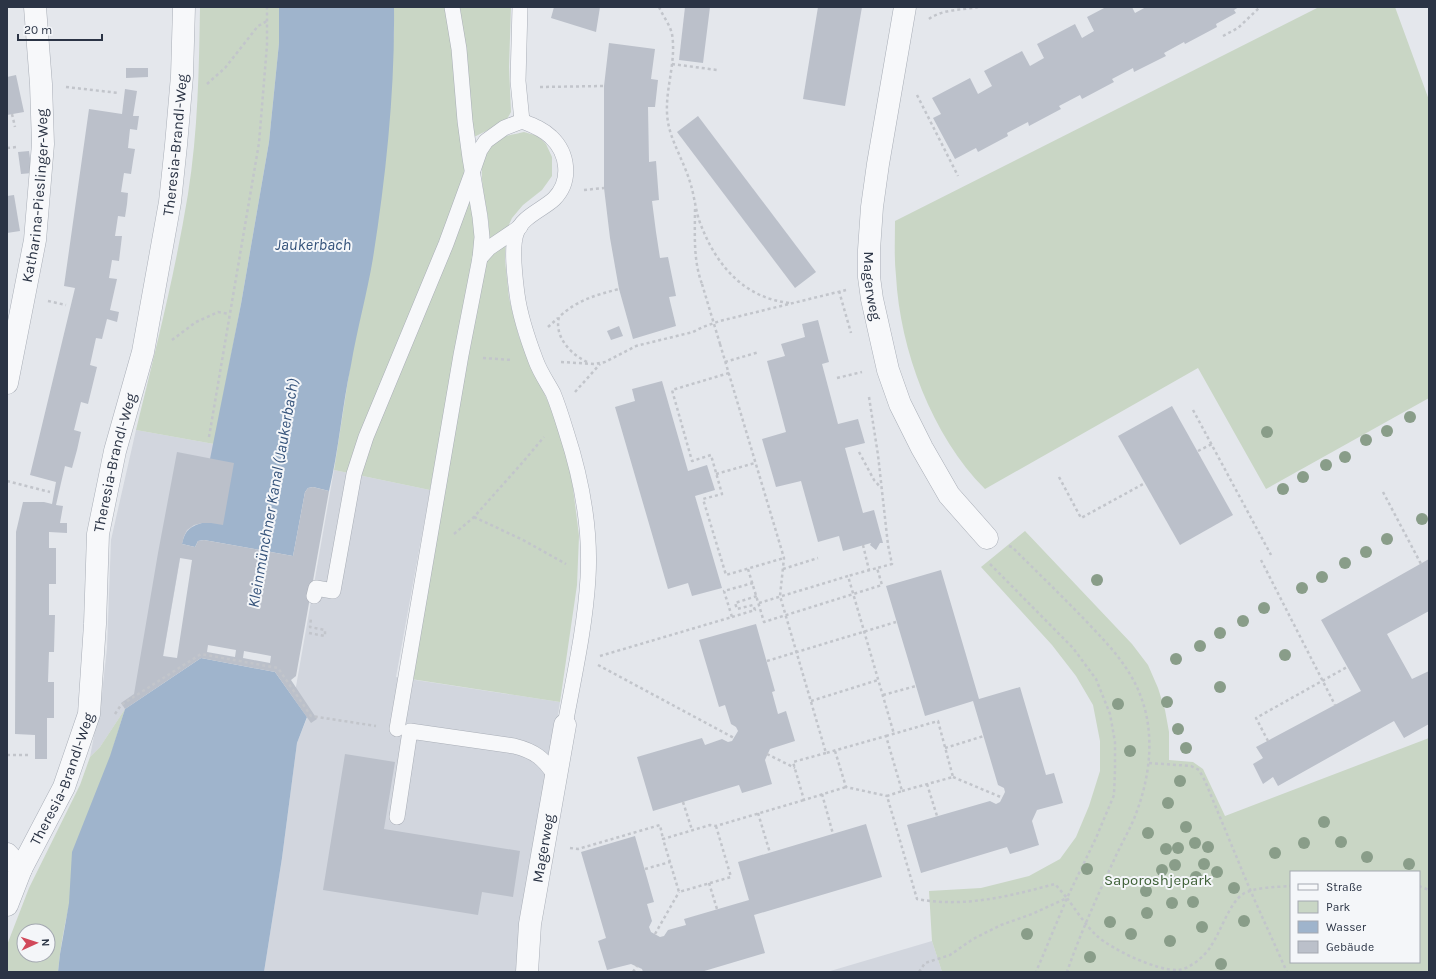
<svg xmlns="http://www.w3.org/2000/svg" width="1436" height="979" viewBox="0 0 1436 979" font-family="Karla,sans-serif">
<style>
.built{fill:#d2d6de}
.green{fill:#c9d6c5;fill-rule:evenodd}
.water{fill:#9fb4cc}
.building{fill:#bbc0ca;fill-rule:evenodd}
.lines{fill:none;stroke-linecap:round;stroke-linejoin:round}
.lane-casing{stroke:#a9aeb7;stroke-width:16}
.street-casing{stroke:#a9aeb7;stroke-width:23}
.path{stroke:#c2c5cb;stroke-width:2.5;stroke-dasharray:3 3;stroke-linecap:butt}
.lane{stroke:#f7f8fa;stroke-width:15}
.street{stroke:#f7f8fa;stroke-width:22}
.path-bridge{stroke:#c2c5cb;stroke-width:2.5;stroke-dasharray:3 3;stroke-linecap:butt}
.tree{fill:#899d89}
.labels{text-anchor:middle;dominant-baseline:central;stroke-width:4;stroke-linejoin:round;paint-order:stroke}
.street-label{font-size:15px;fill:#2b3445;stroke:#f4f6f9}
.park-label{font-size:15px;fill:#3f6138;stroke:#f4f6f9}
.water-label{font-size:16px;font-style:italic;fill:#34527a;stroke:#f4f6f9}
</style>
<rect width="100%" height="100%" fill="#e4e7ec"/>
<g class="built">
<path d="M136,430L214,444L211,459L223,525L184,536L158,686L125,709L100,747L90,757L102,693L107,648L111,540Z"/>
<path d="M334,470L430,490L396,677L560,702L517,972H264L282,858L297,743L307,718L294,698Z"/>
<path d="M932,941L942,972H827Z"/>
</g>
<g class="green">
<path d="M200,7H279V43L269,142L241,304L214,444L136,430C155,352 175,274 188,194C198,132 199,69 200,7Z"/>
<path d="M394,7H511L509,67L511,112L506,121L462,143L474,209L475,243L430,490L334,470L350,367L394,33Z"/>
<path d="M1319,7H1395L1429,100V398L1266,489L1198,368L985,489C932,436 900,350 896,276C894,258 895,239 895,221Z"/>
<path d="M524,132L538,136L546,144L552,157V176L542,190L523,205L512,218L506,231L505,260L509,298L519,337L562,433L571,472L579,536L577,585L560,702L411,679L487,246C488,240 489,233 489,227C488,202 469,158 497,139C502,136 517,134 524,132Z"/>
<path d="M1025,531L1132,644L1148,665L1158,688L1165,710L1169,732V760L1193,762L1203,769L1225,816L1429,738V972H942L932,941L929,891L981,888L1029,876L1060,859L1076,837L1089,806L1100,771V741L1093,705L1076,676L1052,645L981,567ZM1291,872H1419V962H1291Z"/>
<path d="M125,709C111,753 99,797 86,841C74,884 62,927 58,972H7V945L29,888L80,785L90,757L100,747ZM24,931H48V955H24Z"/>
</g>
<g class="water">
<path d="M279,7H394C395,90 386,176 373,258C367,294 357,329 351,365C342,407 339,449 329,491L313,487L308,488L305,492L293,556L204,540L198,541L195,547L182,544C185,531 189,527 202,523L210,459L241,304L269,142L279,43Z"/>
<path d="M201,658L275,672L307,717L297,743L282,858L264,972H58L60,954L69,903L72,852L110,756L125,709Z"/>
</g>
<g class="building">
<path d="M554,7H600L596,32L551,18Z"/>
<path d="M685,7H710L703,63L679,60Z"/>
<path d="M818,7H862L845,106L803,99Z"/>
<path d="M1106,7H1132L1135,13L1146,7H1239L1234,10L1236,13L1216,24L1217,27L1185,44L1184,42L1164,53L1166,56L1134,72L1133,68L1112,79L1114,82L1082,99L1080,95L1059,106L1061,109L1029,126L1028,122L1007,133L1008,136L978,152L976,148L955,159L933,118L941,114L932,98L970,78L978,94L992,86L984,71L1022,51L1030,66L1044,58L1037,44L1075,24L1082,38L1094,31L1087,17Z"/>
<path d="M609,43L655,49L651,79L658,80L655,107H648L649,162L656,161L659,200L652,201L656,232L660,258L668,257L676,296L669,297L676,326L633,339L619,289L610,238L604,188V86Z"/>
<path d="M126,68H148V77L126,78Z"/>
<path d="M16,75L24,112L7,115V77Z"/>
<path d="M125,89L137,91L133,116H139L137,130L130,129L128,148L135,149L133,161L131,174L124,173L121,192L128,193L127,204L125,217L118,216L115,236H122L119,261L112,260L109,278L117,279L110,310L119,312L117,322L107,319L102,339L96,338L90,365L97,367L88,404L81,402L74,430L81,432L77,450L72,468L65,466L61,483L56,505L63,506L60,523H67V533L49,532V548H56V584H49V615H55L54,652H49L48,682H54V718H47V759H35V735L15,734L16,532L23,502H44L52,504L56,482L30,475L75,288L64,286L89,109L122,114Z"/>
<path d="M698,116L816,272L795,288L677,132Z"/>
<path d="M29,151L32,173L21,174L18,152Z"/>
<path d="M14,195L20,231L7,233V196Z"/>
<path d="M818,320L829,362L822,364L838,424L858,419L865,443L845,448L863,513L874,510L883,543H880L876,550L870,545L871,543L843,551L839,536L818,542L801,481L776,487L762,439L786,432L767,361L785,356L781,344L805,337L802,324Z"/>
<path d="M619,326L623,336L611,340L607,331Z"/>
<path d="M662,381L688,471L707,465L715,490L695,496L722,588L692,596L688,583L668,589L615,407L635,401L632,389Z"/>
<path d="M1172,406L1233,515L1180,545L1118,436Z"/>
<path d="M177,452L234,463L223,525L211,523H202L194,525L187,530L184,536L182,544L195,547L198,541L204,540L293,556L305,492L308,488L313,487L329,491L296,676L291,680L317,719L311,723L275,672L201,658L125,709L121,703L134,694L158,553ZM180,558L192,560L177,658L163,656ZM208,645L236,650L235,657L207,652ZM244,651L271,656L270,663L243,658Z"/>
<path d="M1429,559V611L1387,634L1412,679L1429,671V708H1428L1429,724L1404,738L1394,721L1278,786L1273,777L1263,784L1253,764L1263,758L1256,747L1361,691L1321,620Z"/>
<path d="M941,570L979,699L1020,687L1046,775L1054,773L1063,803L1037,810L1032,821L1039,845L1010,854L1007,847L921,873L907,825L990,801L996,804L1000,802L1005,792L1004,788L998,785L973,701L925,716L886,586Z"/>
<path d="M756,624L775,691L772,692L778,714L786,711L795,741L770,749L765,760L772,784L742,793L739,785L653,811L637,757L702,738L705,745L722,739L728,742L732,741L738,731L736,727L731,724L725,705L719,707L699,640Z"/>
<path d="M345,754L395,762L384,829L520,851L513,897L482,892L478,915L323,890Z"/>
<path d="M866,824L882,877L754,915L765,953L701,972H643L642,969L631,964L607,970L598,941L606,938L581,852L635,836L654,902L647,904L652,921L649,927L651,932L660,937L664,936L668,930L686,925L684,919L749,900L738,862Z"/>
</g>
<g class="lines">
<g class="lane-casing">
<g id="lane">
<path d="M520,7L518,81L522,121"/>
<path d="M480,258L489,248L520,227"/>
<path d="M314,596L316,588L333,591L354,474L366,437L446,244L472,173L480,150L486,141L504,128L522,121C532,125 543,129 551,137C568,153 572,181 554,199C542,210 521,217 516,234C511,249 515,278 517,294C520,317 528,340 536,361C540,372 547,382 553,393C558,405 562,418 566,431C581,477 591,529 588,578C585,628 574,676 565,725"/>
<path d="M397,729L461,355L480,258L482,237L480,217L470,158L465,121L459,49L452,7"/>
<path d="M397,817L410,731L514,746C534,751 544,758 555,776"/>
</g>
</g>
<g class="street-casing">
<g id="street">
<path id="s1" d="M905,7L878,164L872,207L869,250V277L872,299L888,370L900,404L922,448L949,495L987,538"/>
<path id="s2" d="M7,383L35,240L43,144L41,84L35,7"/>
<path d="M7,854L21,869"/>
<path id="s3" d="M7,905L21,869L64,787L89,714L95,624L98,534L115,451L143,352L170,202L176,145L182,76L184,7"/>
<path id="s4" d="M527,972L530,924L565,725"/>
</g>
</g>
<g class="path">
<path d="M659,7C663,16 670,25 672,34C677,64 663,93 668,122C671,141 684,162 690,182C694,194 695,207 699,220C714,262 742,298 790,303"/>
<path d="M929,19C942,9 963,10 978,7"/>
<path d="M1223,36L1238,28L1260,7"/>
<path d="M672,64L717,70"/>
<path d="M207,84L225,68L258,26L267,21"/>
<path d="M66,87L119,93"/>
<path d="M540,87L604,86"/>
<path d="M917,95L958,176"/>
<path d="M12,114L15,127"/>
<path d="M7,148L17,147"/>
<path d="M584,190L604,188"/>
<path d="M695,209C695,234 693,260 702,284"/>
<path d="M839,291L851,333"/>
<path d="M48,301L66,305"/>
<path d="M548,327L558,318"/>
<path d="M172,340L196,322L218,312L229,314"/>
<path d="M720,344L784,558L780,596L826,753L886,736L902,791L887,796L917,899C964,908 1010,896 1055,884L1067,898"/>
<path d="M483,358L512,360"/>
<path d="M561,362L594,364L605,362L636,346L693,332L703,327L720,321L846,290"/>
<path d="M587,362C570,354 554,336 559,317C577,300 596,295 619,289"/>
<path d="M725,362L759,352"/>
<path d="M729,373L672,390L692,461L711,455L722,494L703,499L726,575L784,558"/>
<path d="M837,378L862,372"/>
<path d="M575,392L600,364"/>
<path d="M869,397L878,455L888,545L892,564L877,568"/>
<path d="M1193,410L1271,555"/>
<path d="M209,437L259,143L267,45V7"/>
<path d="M1198,451L1212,444"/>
<path d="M859,452L874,480L881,488"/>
<path d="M716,474L755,463"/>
<path d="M1059,477L1081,518L1145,483"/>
<path d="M7,481L50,492"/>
<path d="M1383,492L1421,564"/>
<path d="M474,517L523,540L566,564"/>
<path d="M454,534L474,517L522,463L544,437"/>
<path d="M863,545L869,570"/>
<path d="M1009,546L1012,547C1036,571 1061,595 1085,620C1102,638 1119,655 1131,676C1156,718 1153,767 1137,811C1131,828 1121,844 1114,860C1097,897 1080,934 1067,972"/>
<path d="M1261,560L1335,705"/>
<path d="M990,564L1073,648L1096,679L1110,714L1115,742V770L1114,795L1096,838L1067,898L1036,972"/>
<path d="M748,569L764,622L882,585L877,568L848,576"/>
<path d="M783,569L818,558"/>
<path d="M759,603L848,576L894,734"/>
<path d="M732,617L755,610L753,605L737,609L735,603L757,596"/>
<path d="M309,633L325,636V630L310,627L311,618"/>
<path d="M600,656L732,617L724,591L753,583"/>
<path d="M767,661L896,622"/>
<path d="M598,665L734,738"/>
<path d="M883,695L916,686"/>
<path d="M811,701L878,680"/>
<path d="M115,714L121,705L201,654L278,668L311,716L376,726"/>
<path d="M886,736L938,721L953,777L902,791"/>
<path d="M1268,741L1256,718L1347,667"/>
<path d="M945,748L984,736"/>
<path d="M835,751L846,787L887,796"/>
<path d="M826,753L793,762L804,800L846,787"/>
<path d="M767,754L795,768"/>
<path d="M7,755H29"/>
<path d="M1149,763L1191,766L1199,770L1205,781L1251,892L1287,972"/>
<path d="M953,777L1003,798"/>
<path d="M927,784L937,816"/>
<path d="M822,794L833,834"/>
<path d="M683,802L692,830"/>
<path d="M758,813L770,853"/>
<path d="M716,826L731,877L679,892L663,839L710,825L716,826L804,800"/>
<path d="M570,848L578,849L660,825L663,839"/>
<path d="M645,869L670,862"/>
<path d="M709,883L717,909"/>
<path d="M1419,886L1429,890"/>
<path d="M655,934L679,892"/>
<path d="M633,972L637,966"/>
<path d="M919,972L925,963L950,955L973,939L1001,925L1032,914L1067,898C1075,909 1087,927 1097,936C1113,950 1157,971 1178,970C1190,969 1205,956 1211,946C1220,933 1230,902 1243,894C1255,887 1277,887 1291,886"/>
</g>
<use href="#lane" class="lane"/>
<use href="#street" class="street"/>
<path class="path-bridge" d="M702,284L720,344"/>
</g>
<g class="tree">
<circle cx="1410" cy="417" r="6"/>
<circle cx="1387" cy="431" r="6"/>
<circle cx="1267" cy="432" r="6"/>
<circle cx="1366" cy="440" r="6"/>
<circle cx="1345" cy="457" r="6"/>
<circle cx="1326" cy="465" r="6"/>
<circle cx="1303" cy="477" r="6"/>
<circle cx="1283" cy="489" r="6"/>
<circle cx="1422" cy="519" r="6"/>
<circle cx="1387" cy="539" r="6"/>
<circle cx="1366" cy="552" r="6"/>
<circle cx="1345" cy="563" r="6"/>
<circle cx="1322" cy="577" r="6"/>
<circle cx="1097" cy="580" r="6"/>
<circle cx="1302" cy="588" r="6"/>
<circle cx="1264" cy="608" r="6"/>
<circle cx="1243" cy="621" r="6"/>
<circle cx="1220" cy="633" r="6"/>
<circle cx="1200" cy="646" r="6"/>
<circle cx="1285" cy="655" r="6"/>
<circle cx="1176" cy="659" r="6"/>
<circle cx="1220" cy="687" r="6"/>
<circle cx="1167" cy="702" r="6"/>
<circle cx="1118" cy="704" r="6"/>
<circle cx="1178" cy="729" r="6"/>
<circle cx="1186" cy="748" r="6"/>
<circle cx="1130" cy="751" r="6"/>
<circle cx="1180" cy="781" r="6"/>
<circle cx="1168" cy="803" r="6"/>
<circle cx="1324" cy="822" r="6"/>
<circle cx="1186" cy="827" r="6"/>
<circle cx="1148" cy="833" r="6"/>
<circle cx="1341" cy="842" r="6"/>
<circle cx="1195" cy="843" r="6"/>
<circle cx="1304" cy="843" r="6"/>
<circle cx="1208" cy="847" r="6"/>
<circle cx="1178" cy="848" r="6"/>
<circle cx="1166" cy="849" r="6"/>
<circle cx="1275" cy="853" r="6"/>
<circle cx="1367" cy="857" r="6"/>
<circle cx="1204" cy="864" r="6"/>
<circle cx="1409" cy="864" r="6"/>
<circle cx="1175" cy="865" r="6"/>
<circle cx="1087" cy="869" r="6"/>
<circle cx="1162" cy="870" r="6"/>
<circle cx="1217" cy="872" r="6"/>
<circle cx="1196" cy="877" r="6"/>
<circle cx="1234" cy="888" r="6"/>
<circle cx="1146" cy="891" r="6"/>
<circle cx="1193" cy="902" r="6"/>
<circle cx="1172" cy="903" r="6"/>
<circle cx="1147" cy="913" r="6"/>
<circle cx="1244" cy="921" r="6"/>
<circle cx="1110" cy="922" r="6"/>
<circle cx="1202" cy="927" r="6"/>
<circle cx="1027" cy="934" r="6"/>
<circle cx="1131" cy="934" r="6"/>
<circle cx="1170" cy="941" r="6"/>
<circle cx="1090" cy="957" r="6"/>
<circle cx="1221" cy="964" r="6"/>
</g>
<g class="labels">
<g class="street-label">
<text stroke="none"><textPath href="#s3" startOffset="786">Theresia-Brandl-Weg</textPath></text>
<text stroke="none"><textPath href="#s2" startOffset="190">Katharina-Pieslinger-Weg</textPath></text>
<text stroke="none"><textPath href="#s1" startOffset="282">Magerweg</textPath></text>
<text stroke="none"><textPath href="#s3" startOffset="462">Theresia-Brandl-Weg</textPath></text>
<text stroke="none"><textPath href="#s3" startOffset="138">Theresia-Brandl-Weg</textPath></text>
<text stroke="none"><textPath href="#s4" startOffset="125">Magerweg</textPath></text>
</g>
<g class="park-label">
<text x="1158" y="880">Saporoshjepark</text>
</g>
<g class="water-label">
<text x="313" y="244">Jaukerbach</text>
<text transform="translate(273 493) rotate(-80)">Kleinmünchner Kanal (Jaukerbach)</text>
</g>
</g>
<rect width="1436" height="979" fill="none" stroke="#2b3445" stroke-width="16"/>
<rect x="1290" y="871" width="130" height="92" fill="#f4f6f9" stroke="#a4a8b1"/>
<rect x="1298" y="884" width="20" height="6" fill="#f7f8fa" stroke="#a4a8b1"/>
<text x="1326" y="891" font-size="12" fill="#2b3445">Straße</text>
<rect x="1298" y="901" width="20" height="12" fill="#c9d6c5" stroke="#a4a8b1"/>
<text x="1326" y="911" font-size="12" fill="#2b3445">Park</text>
<rect x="1298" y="921" width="20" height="12" fill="#9fb4cc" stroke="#a4a8b1"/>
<text x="1326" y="931" font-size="12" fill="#2b3445">Wasser</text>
<rect x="1298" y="941" width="20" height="12" fill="#bbc0ca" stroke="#a4a8b1"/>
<text x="1326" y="951" font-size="12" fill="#2b3445">Gebäude</text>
<g transform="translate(36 943) rotate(87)"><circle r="19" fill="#f4f6f9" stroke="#a4a8b1"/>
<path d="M0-3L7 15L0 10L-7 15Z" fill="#d1495b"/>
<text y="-6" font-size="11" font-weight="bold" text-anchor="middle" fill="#2b3445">N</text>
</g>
<path d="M18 34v6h84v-6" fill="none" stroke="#2b3445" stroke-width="2"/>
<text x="24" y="34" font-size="12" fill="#2b3445" stroke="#f4f6f9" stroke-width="3" paint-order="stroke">20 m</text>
</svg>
